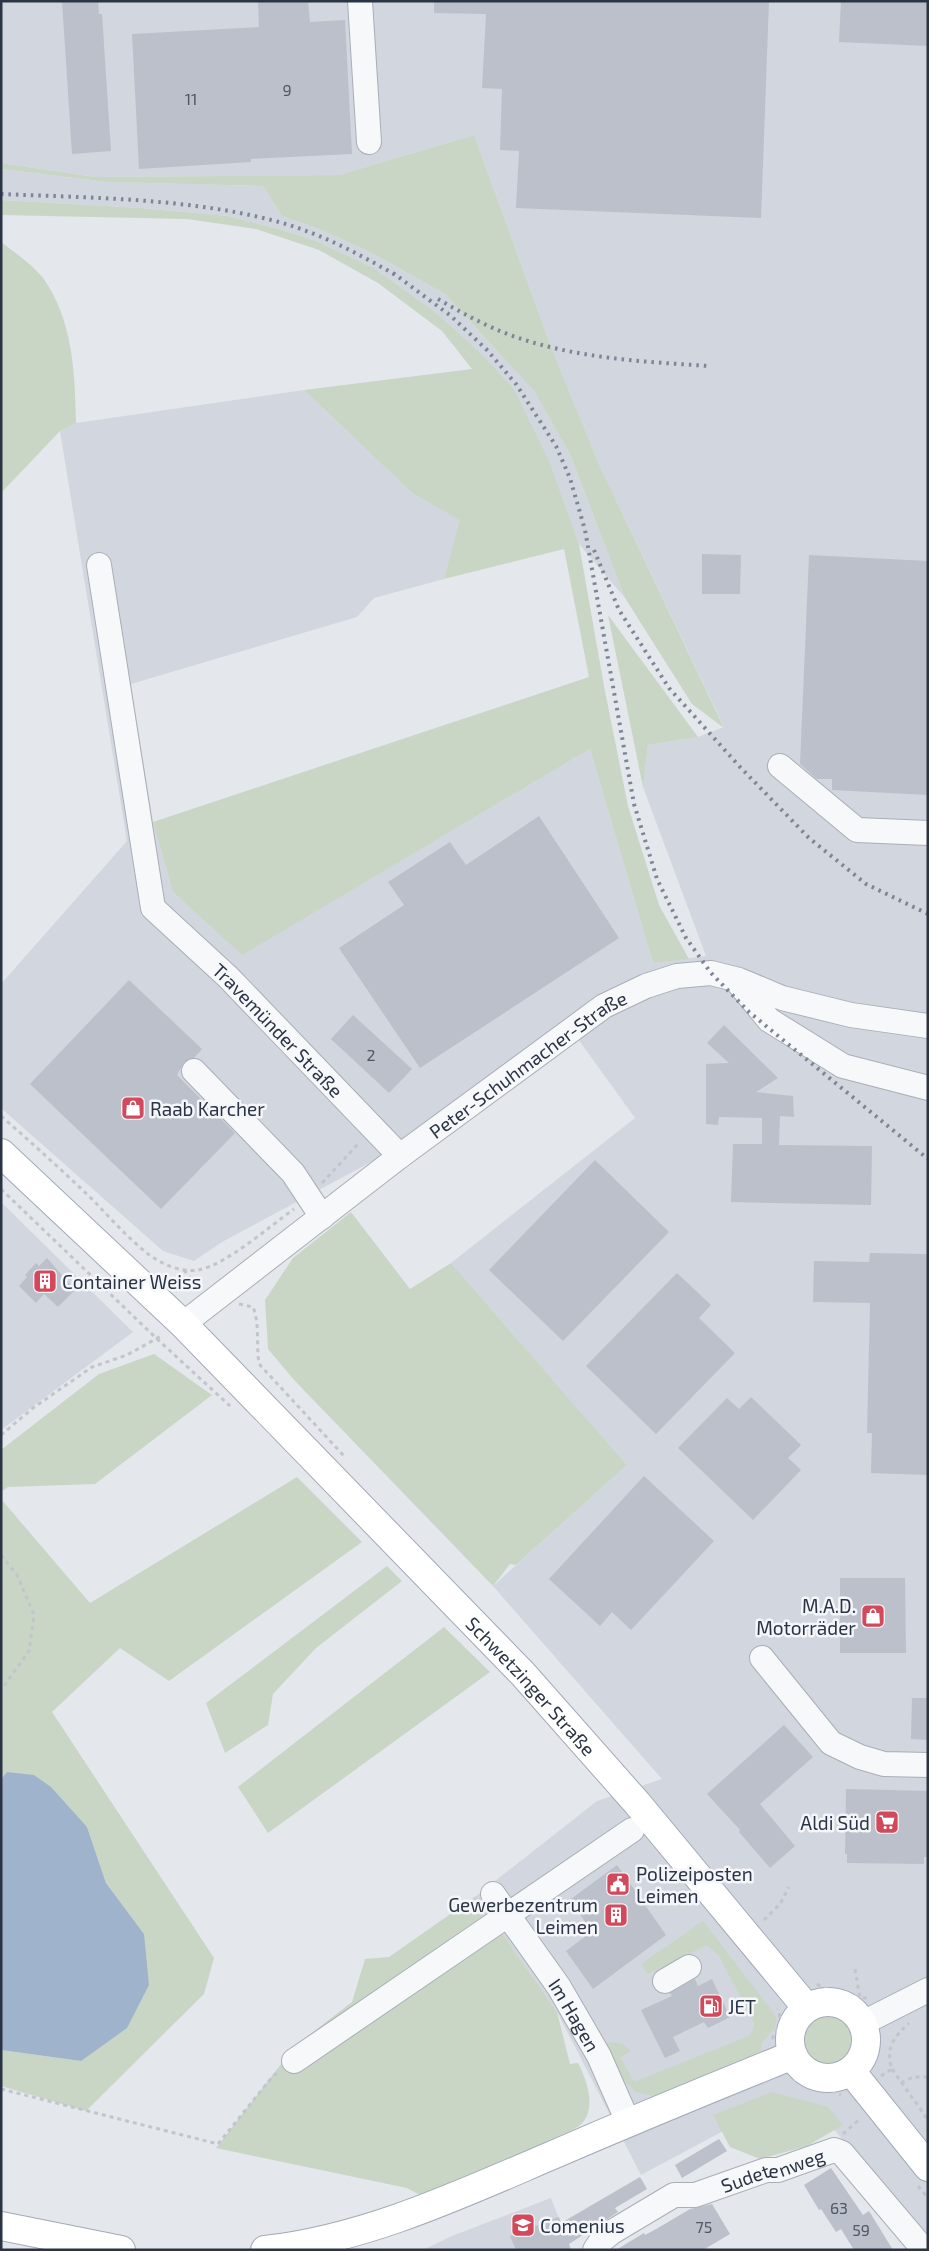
<svg xmlns="http://www.w3.org/2000/svg" width="929" height="2251" viewBox="0 0 929 2251" font-family="'Exo 2',sans-serif">
<style>
.built{fill:#d2d6de}
.green{fill:#c9d6c5}
.water{fill:#9fb4cc}
.building{fill:#bbc0ca}
.lines{fill:none;stroke-linecap:round;stroke-linejoin:round}
.minor-casing{stroke:#a9aeb7;stroke-width:26}
.major-casing{stroke:#a3abb8;stroke-width:30}
.path{stroke:#c2c5cb;stroke-width:3;stroke-dasharray:4 4;stroke-linecap:butt}
.minor{stroke:#f7f8fa;stroke-width:24}
.major{stroke:#fff;stroke-width:28}
.rail{stroke:#7d8696;stroke-width:4;stroke-dasharray:2.5 5;stroke-linecap:butt}
.labels{text-anchor:middle;dominant-baseline:central;stroke-width:5;stroke-linejoin:round;paint-order:stroke}
.number-label{font-size:16px;fill:#4f5766}
.street-label{font-size:19px;fill:#2b3445;stroke:#f4f6f9}
.poi-label{font-size:19px;fill:#2b3445;stroke:#f4f6f9;text-anchor:start}
</style>
<rect width="100%" height="100%" fill="#e4e7ec"/>
<g class="built">
<path d="M1,1H928V2240L826,2120L787,2097L641,2175L557,2012L476,1896L597,1801L662,1779L493,1586L627,1465L451,1263L635,1118L565,1021L373,1161L222,1242L194,1261L163,1251L1,1108V984L127,841L60,431L76,423L304,390L413,494L461,520L444,579L374,598L357,617L131,684L153,822L173,892L242,954L590,749L653,963L706,956L643,787L648,745L698,737L724,727L598,462L550,344L474,135L339,175L95,177L1,163Z"/>
<path d="M1,169L108,182L263,186L282,216L319,229L372,253L445,294L534,391L570,454L625,598L579,544L550,464L514,389L434,311L372,267L316,241L279,229L228,216L141,208L1,200Z"/>
<path d="M1,1202L133,1332L1,1430Z"/>
<path d="M551,2198L571,2250H423L452,2236Z"/>
</g>
<g class="green">
<path d="M474,135L550,344L598,462L724,728L692,704L625,598L570,454L534,391L445,294L372,253L319,229L282,216L263,186L108,182L1,169V163L95,177L339,175Z"/>
<path d="M1,200L141,208L228,216L279,229L316,241L372,267L434,311L482,355L514,389L550,463L579,544L604,686L628,806L659,905L689,959L653,963L590,749L242,955L173,892L153,822L589,677L564,549L444,579L460,520L413,494L304,390L472,369L442,331L378,283L319,250L256,229L187,219L1,215Z"/>
<path d="M1,242C13,251 35,267 43,278C73,320 75,373 76,423L60,431L1,493Z"/>
<path d="M608,615L698,737L648,745L643,787Z"/>
<path d="M351,1212L410,1289L451,1263L627,1465L516,1565L510,1564L493,1586L295,1381L268,1349L265,1300L293,1258Z"/>
<path d="M154,1354L212,1395L95,1484L8,1487L1,1492V1450L99,1374Z"/>
<path d="M297,1477L362,1542L169,1681L120,1648L52,1712L214,1958L204,1994L86,2111L1,2086V2050L81,2061L144,1934L106,1883L87,1827L7,1772L1,1779V1499L90,1603Z"/>
<path d="M387,1566L402,1581L316,1648L273,1694L268,1725L225,1753L206,1703Z"/>
<path d="M444,1627L490,1672L268,1833L238,1787Z"/>
<path d="M476,1896L557,2012L570,2064L578,2063C587,2080 598,2111 579,2126C573,2130 567,2132 561,2135L422,2196L407,2188L216,2148L295,2046L352,2002L365,1959L389,1957Z"/>
<path d="M703,1921L773,2012L777,2021L774,2029L761,2044L762,2051L658,2097L636,2092L626,2083L604,2044C616,2040 622,2043 631,2051L620,2057L634,2082L749,2036L753,2030L754,2023L719,1956L707,1945L648,1974L641,1964Z"/>
<circle cx="828" cy="2040" r="24"/>
<path d="M772,2092L828,2107L843,2125L807,2146L760,2159L730,2147L713,2115Z"/>
</g>
<path class="water" d="M7,1772L34,1775L51,1787L87,1827L106,1883L144,1934L149,1985L127,2028L81,2061L1,2050V1779Z"/>
<g class="building">
<path d="M62,1H98L99,14H102L111,151L72,154Z"/>
<path d="M258,1H308L310,22L345,20L352,154L251,159V162L139,169L132,34L259,27Z"/>
<path d="M434,1H769L761,218L516,208L519,151L500,150L502,89L482,88L486,14L434,13Z"/>
<path d="M841,1H928V46L839,42Z"/>
<path d="M702,554L741,555L740,594H702Z"/>
<path d="M809,555L928,561V795L832,790V779H817L800,764Z"/>
<path d="M539,816L619,938L420,1068L339,948L404,905L388,882L450,842L466,865Z"/>
<path d="M129,980L202,1049L194,1058L184,1062L177,1075L235,1133L161,1209L30,1084Z"/>
<path d="M353,1015L412,1069L389,1093L331,1039Z"/>
<path d="M724,1025L778,1078L756,1092L793,1096L794,1117L780,1116L779,1145L872,1146L871,1205L731,1202L733,1144H762V1118L719,1117L718,1125L706,1124V1064L729,1063L707,1043Z"/>
<path d="M595,1160L669,1232L563,1341L489,1270Z"/>
<path d="M870,1253L928,1254V1475L871,1473L872,1433H867L870,1303L813,1302L814,1261L869,1262Z"/>
<path d="M47,1258L75,1290L58,1307L44,1294L36,1303L19,1286L27,1277L25,1275L36,1263L39,1266Z"/>
<path d="M677,1273L711,1305L699,1318L735,1353L656,1434L586,1366Z"/>
<path d="M751,1397L801,1445L788,1458L801,1470L753,1520L678,1448L727,1398L739,1409Z"/>
<path d="M644,1476L714,1541L631,1630L612,1612L600,1626L549,1579Z"/>
<path d="M840,1578H905L906,1653H840Z"/>
<path d="M912,1698H928V1740L911,1739Z"/>
<path d="M784,1725L813,1757L760,1804L795,1846L770,1868L739,1832L740,1830L707,1794Z"/>
<path d="M846,1789L928,1791V1857H924V1864L847,1863V1854H845Z"/>
<path d="M617,1865L666,1935L593,1989L566,1951L591,1932L571,1899Z"/>
<path d="M695,1979L698,1986L712,1979L730,2017L708,2028L704,2022L673,2037L680,2051L665,2058L641,2010L672,1996L670,1993Z"/>
<path d="M719,2139L727,2151L682,2178L675,2165Z"/>
<path d="M831,2168L863,2215L869,2211L893,2250H854L841,2229L836,2232L821,2209L819,2210L804,2185Z"/>
<path d="M640,2177L647,2189L615,2208L618,2212L569,2244L571,2250H516L510,2236L559,2217L561,2223Z"/>
<path d="M712,2204L730,2234L703,2250H616L644,2233L645,2235L658,2228L690,2209Z"/>
</g>
<g class="lines">
<g class="minor-casing">
<g id="minor">
<path d="M360,1L369,142"/>
<path id="s1" d="M99,565L153,908L228,977L400,1156"/>
<path d="M780,766L857,830L928,833"/>
<path d="M736,980L769,1020L843,1066L928,1088"/>
<path d="M194,1071L293,1173L322,1217"/>
<path id="s2" d="M183,1324L400,1156L604,1006L646,986L677,976L711,973L739,980L782,998L851,1015L928,1026"/>
<path d="M762,1658L831,1743L860,1757L884,1764L928,1765"/>
<path id="s3" d="M493,1894L559,1987L599,2056L628,2122"/>
<path d="M665,1981L689,1967"/>
<path d="M863,2023L928,1990"/>
<path d="M294,2061L632,1830"/>
<path id="s4" d="M595,2250L601,2241L612,2232L674,2195H695L766,2170H778L834,2150L842,2153L924,2250"/>
</g>
</g>
<g class="major-casing">
<g id="major">
<path id="s5" d="M1,1153L183,1324L523,1674L637,1803L807,2008"/>
<circle cx="828" cy="2040" r="38"/>
<path d="M851,2071L928,2167"/>
<path d="M1,2226L121,2250"/>
<path d="M265,2250C364,2239 457,2196 548,2157C629,2122 711,2088 793,2055"/>
</g>
</g>
<g class="path">
<path d="M1,1116C33,1144 64,1172 94,1201C111,1219 129,1239 148,1254C162,1264 181,1273 198,1270C226,1265 270,1226 294,1209"/>
<path d="M322,1183L360,1142"/>
<path d="M1,1189L156,1338L230,1406"/>
<path d="M184,1270L199,1289"/>
<path d="M239,1304L253,1307C260,1325 256,1345 259,1364L345,1457"/>
<path d="M1,1435L33,1408L92,1367L127,1355L163,1335"/>
<path d="M1,1555L17,1575L34,1615L29,1651L1,1690"/>
<path d="M764,1920L780,1904L789,1887"/>
<path d="M855,1969L860,1998"/>
<path d="M817,1984C825,1990 857,1999 868,1998"/>
<path d="M772,2039L781,2022L778,2009"/>
<path d="M892,2069L928,2120"/>
<path d="M881,2076L892,2069C885,2048 894,2037 909,2023"/>
<path d="M794,2079L815,2088L832,2091L841,2095"/>
<path d="M901,2083L913,2077H928"/>
<path d="M1,2089L218,2144L273,2076L280,2071"/>
<path d="M843,2134L861,2118"/>
<path d="M918,2186L928,2198"/>
</g>
<use href="#minor" class="minor"/>
<use href="#major" class="major"/>
<g class="rail">
<path d="M1,194C93,198 190,198 279,222C322,234 361,255 399,277"/>
<path d="M393,273L451,316L487,350L516,384L556,446L570,478L585,530L634,804L657,879L686,938L711,973L749,1012L928,1159"/>
<path d="M438,299C467,316 497,332 528,341C587,359 648,362 709,366"/>
<path d="M594,550L619,610L669,688L740,767L809,838L866,884L928,914"/>
</g>
</g>
<defs>
<g id="shop-square" transform="scale(1.25)"><rect x="-9" y="-9" width="18" height="18" rx="4" fill="#d1495b" stroke="#f4f6f9"/><path d="M-5-2.5h2.3a2.7 3.5 0 0 1 5.4 0H5L5.5 6h-11ZM-1.5-2.5h3a1.5 2.3 0 0 0-3 0Z" fill="#fff"/></g>
<g id="building-square" transform="scale(1.25)"><rect x="-9" y="-9" width="18" height="18" rx="4" fill="#d1495b" stroke="#f4f6f9"/><path d="M-4-6H4V6H1V3H-1V6H-4ZM-2.5-4.3h1.7v1.8h-1.7ZM.8-4.3h1.7v1.8H.8ZM-2.5-1h1.7V.8h-1.7ZM.8-1h1.7V.8H.8Z" fill="#fff"/></g>
<g id="supermarket-square" transform="scale(1.25)"><rect x="-9" y="-9" width="18" height="18" rx="4" fill="#d1495b" stroke="#f4f6f9"/><path d="M-6-5.5h2.5l.6 2H6L4.5 2H-2.5L-4.4-4H-6ZM-1.5 3.2a1.3 1.3 0 1 0 .1 0ZM3 3.2a1.3 1.3 0 1 0 .1 0Z" fill="#fff"/></g>
<g id="civic-square" transform="scale(1.25)"><rect x="-9" y="-9" width="18" height="18" rx="4" fill="#d1495b" stroke="#f4f6f9"/><path d="M-.6-6.5H3V-4.5H.6V-3L4-1V1h2V6H-6V1h2V-1L-.6-3ZM-1.2 2.5V6h2.4V2.5Z" fill="#fff"/></g>
<g id="fuel-square" transform="scale(1.25)"><rect x="-9" y="-9" width="18" height="18" rx="4" fill="#d1495b" stroke="#f4f6f9"/><path d="M-5.5-6h7V0h2V4h1.3V-2.5L3-4.5l.8-.8L6-3V5H2.5V1h-1V6h-7ZM-4.2-4.7v3.2H.2V-4.7Z" fill="#fff"/></g>
<g id="school-square" transform="scale(1.25)"><rect x="-9" y="-9" width="18" height="18" rx="4" fill="#d1495b" stroke="#f4f6f9"/><path d="M0-5L7-2L0 1L-7-2ZM-4 1L0 2.5L4 1V4Q0 6-4 4Z" fill="#fff"/></g>
</defs>
<g fill-rule="evenodd">
<use href="#shop-square" x="133" y="1108"/>
<use href="#building-square" x="45" y="1281"/>
<use href="#shop-square" x="873" y="1616"/>
<use href="#supermarket-square" x="887" y="1822"/>
<use href="#civic-square" x="618" y="1884"/>
<use href="#building-square" x="616" y="1915"/>
<use href="#fuel-square" x="711" y="2006"/>
<use href="#school-square" x="523" y="2225"/>
</g>
<g class="labels">
<g class="number-label">
<text x="287" y="89">9</text>
<text x="191" y="98">11</text>
<text x="371" y="1054">2</text>
<text x="839" y="2207">63</text>
<text x="704" y="2226">75</text>
<text x="861" y="2229">59</text>
</g>
<g class="street-label">
<text stroke="none"><textPath href="#s1" startOffset="522">Travemünder Straße</textPath></text>
<text stroke="none"><textPath href="#s2" startOffset="432">Peter-Schuhmacher-Straße</textPath></text>
<text stroke="none"><textPath href="#s5" startOffset="752">Schwetzinger Straße</textPath></text>
<text stroke="none"><textPath href="#s3" startOffset="146">Im Hagen</textPath></text>
<text stroke="none"><textPath href="#s4" startOffset="200">Sudetenweg</textPath></text>
</g>
<g class="poi-label">
<text x="150" y="1108">Raab Karcher</text>
<text x="62" y="1281">Container Weiss</text>
<text x="856" y="1605" text-anchor="end">M.A.D.<tspan x="856" dy="22">Motorräder</tspan></text>
<text x="870" y="1822" text-anchor="end">Aldi Süd</text>
<text x="636" y="1873">Polizeiposten<tspan x="636" dy="22">Leimen</tspan></text>
<text x="598" y="1904" text-anchor="end">Gewerbezentrum<tspan x="598" dy="22">Leimen</tspan></text>
<text x="728" y="2006">JET</text>
<text x="540" y="2225">Comenius</text>
</g>
</g>
<rect width="929" height="2251" fill="none" stroke="#2b3445" stroke-width="5"/>
</svg>
